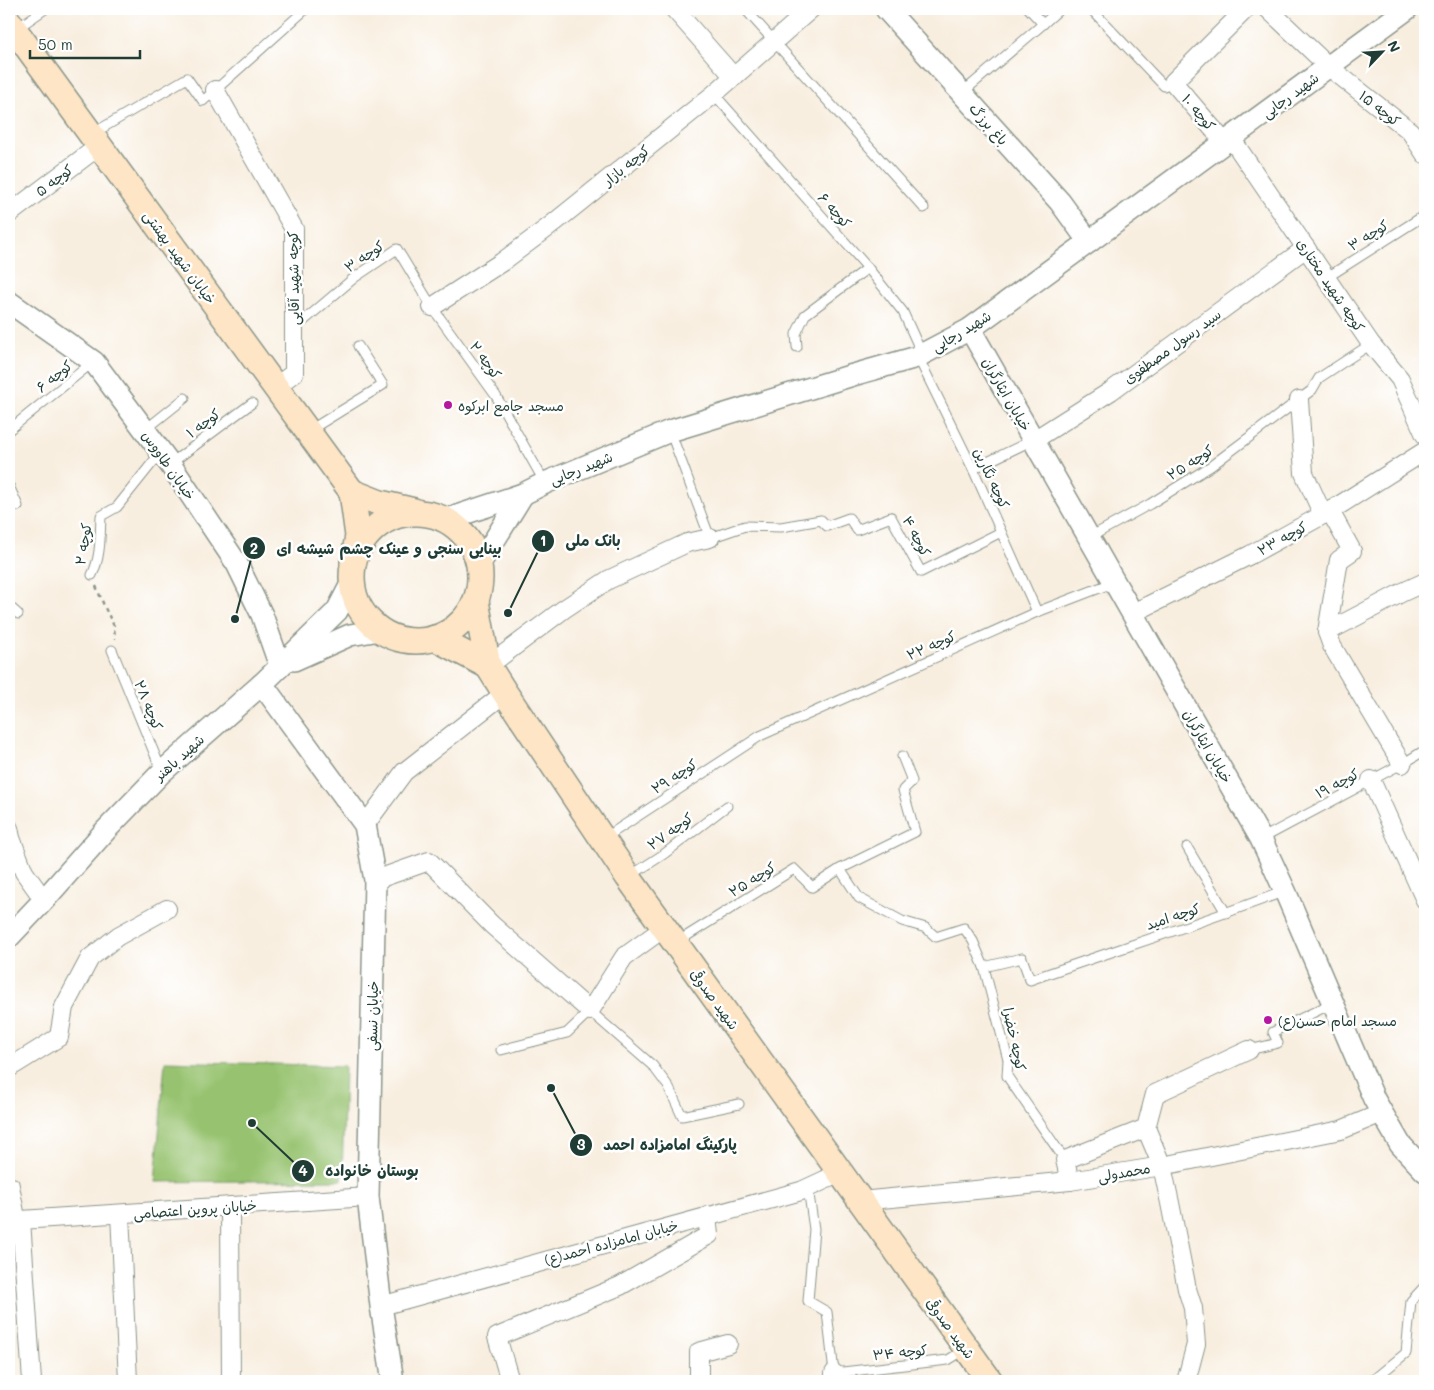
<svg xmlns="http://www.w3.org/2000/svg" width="1434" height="1390" viewBox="0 0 1434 1390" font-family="Mali,'Playpen Sans Arabic',sans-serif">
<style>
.green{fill:#97c370;stroke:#5b8052}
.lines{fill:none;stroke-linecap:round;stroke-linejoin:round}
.service-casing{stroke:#8c968a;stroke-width:11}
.minor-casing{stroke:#8c968a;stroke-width:20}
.tertiary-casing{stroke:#8c968a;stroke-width:24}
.secondary-casing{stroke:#8c968a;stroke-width:28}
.path{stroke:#8c968a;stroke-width:2.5;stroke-dasharray:4 4;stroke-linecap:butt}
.service{stroke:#fff;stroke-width:9}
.minor{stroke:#fff;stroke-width:18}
.tertiary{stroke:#fff;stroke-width:21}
.secondary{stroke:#fde5c5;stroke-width:25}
.poi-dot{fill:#b5179e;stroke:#fff;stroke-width:2}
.labels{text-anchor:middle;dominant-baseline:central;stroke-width:5;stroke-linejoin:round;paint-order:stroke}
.street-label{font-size:14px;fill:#1f3d34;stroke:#fff}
.poi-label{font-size:14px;fill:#1f3d34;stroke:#fff;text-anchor:start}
.leader{fill:none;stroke:#1f3d34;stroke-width:2}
.callout-dot{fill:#1f3d34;stroke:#fff;stroke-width:2}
.mark-label{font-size:15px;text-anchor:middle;font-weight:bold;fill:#fff}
.callout-label{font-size:15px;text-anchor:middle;font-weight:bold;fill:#1f3d34;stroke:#fff;stroke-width:5;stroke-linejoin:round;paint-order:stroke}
</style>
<rect width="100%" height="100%" fill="#fff"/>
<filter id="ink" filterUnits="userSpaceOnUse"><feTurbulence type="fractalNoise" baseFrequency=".02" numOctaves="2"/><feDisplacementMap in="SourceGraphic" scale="10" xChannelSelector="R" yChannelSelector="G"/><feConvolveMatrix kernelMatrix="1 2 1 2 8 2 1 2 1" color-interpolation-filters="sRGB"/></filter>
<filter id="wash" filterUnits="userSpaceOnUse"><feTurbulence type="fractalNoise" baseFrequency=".0096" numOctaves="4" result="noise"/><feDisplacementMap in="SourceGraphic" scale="20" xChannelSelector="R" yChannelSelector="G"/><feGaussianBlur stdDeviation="1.12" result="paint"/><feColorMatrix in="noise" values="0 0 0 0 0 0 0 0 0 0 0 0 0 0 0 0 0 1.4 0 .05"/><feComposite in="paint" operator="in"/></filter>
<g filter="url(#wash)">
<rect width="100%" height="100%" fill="#f8eedf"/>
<path class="green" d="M165,1061L345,1066L342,1180L155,1182Z"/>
</g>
<g filter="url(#ink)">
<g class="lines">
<g class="service-casing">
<g id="service">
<path d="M745,9L924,208"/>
<path d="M1029,9L1043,24L1060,9"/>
<path d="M1091,9L1164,86L1173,82"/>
<path d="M16,29L45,9"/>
<path d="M962,93L1043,24"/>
<path d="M714,94L868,268L903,312L922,354"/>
<path d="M92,134L187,78L203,101L306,9"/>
<path d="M1326,278L1425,215"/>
<path d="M294,329L354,278L397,249L432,307L496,396L545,483"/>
<path d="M797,347L796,334L805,315L868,268"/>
<path d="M918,357L973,469L1037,612"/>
<path d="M9,430L93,362"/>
<path d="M145,430L185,398"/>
<path d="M310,430L383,385L358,346"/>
<path d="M670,431L710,538L745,526L781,527L821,520L827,526L849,518L857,530L891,517L921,572L1001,532"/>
<path d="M170,464L252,403"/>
<path d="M973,469L1033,440"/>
<path d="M9,486L18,506"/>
<path d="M1090,537L1150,504L1211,466L1312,390L1319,378L1371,344"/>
<path d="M92,575C101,557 100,536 101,516L117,507L161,452"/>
<path d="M9,606L18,614"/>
<path d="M112,650L162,772"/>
<path d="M902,756L912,781L903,790L915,832L840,869L859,898L902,921L926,928L936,937L964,928L973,941L984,967L1022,958L1030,980C1115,950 1201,923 1285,891"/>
<path d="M603,839L760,736L1037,612L1115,582"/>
<path d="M1261,839L1409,760L1425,750"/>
<path d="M1187,847L1226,913"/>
<path d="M630,876L664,854L727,806"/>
<path d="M677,942L794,869L812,887L840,869"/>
<path d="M984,967L1008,1060L1007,1076L1065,1160"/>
<path d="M501,1050L567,1033L590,1011L653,1066L668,1086L682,1116L739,1104"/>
<path d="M1249,1050L1278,1043L1273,1032L1333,1003"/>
<path d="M14,1183L21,1220"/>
<path d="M808,1188L814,1229L808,1301L827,1312L834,1373L948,1360L966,1349"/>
<path d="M1372,1381L1406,1353L1411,1301L1425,1286"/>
</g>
</g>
<g class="minor-casing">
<g id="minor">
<path d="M674,9L734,77"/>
<path d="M1268,9L1329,67L1410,131L1425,154"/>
<path d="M215,90L294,229V373L275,387"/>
<path d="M1231,138L1371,344L1400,379L1425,435"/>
<path d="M1225,143L1173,82L1246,9"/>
<path d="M9,214L99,146"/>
<path d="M432,307L502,262L550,226L714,94L811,9"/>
<path d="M1299,400L1304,473L1323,515"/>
<path d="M1034,440L1111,391L1306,248"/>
<path d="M1133,613L1250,555L1330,511L1425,451"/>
<path d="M1327,632L1339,560L1352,551L1330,511"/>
<path d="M488,666L564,609L608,580L687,543L710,538"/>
<path d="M1402,764L1332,646L1327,632L1403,592L1425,582"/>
<path d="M1371,780L1425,900"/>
<path d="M365,825L404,772L505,693"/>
<path d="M9,828L11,838L24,872L44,900"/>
<path d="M375,880L429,861L492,925L590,1011L624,957L664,928"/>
<path d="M9,1068L59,1037L64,1007L90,958L118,936L167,909"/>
<path d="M1146,1128L1162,1166L1170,1203L1187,1289L1193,1308L1196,1344L1187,1378L1188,1381"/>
<path d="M1070,1181L1065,1160L1146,1128L1155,1094L1249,1050"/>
<path d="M860,1201L1070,1181L1162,1166L1341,1130L1382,1113"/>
<path d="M230,1206L231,1381"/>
<path d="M120,1214L128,1381"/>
<path d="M381,1306L801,1191L840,1173"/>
<path d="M834,1373V1381"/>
<path d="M32,1381L21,1220L368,1197"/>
<path d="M510,1381L497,1337L620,1286L709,1235L707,1216"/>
<path d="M699,1381V1352L728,1344"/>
</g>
</g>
<g class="tertiary-casing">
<g id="tertiary">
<path d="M886,9L1060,202L1089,242"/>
<path d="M9,302L94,362L170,464L237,564L262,615L280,666"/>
<path d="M970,329L1261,839L1285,891L1374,1099L1400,1144L1425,1171"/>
<path d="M445,520L523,494L545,483L670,431L853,375L917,357L970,329L1407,9"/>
<path d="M479,565L523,494"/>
<path d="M294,660L350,635L380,630"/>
<path d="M262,684L365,825L375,880L368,1197L381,1306L393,1381"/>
<path d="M9,937L44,900L106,830L162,772L262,684L337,611L352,582"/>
</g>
</g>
<g class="secondary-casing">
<g id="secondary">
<path d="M9,22L352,492L358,536L353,563"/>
<path d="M352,492L380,503L414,511"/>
<circle cx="416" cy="577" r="64"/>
<path d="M476,601L488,666L505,693L628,877L990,1381"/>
<path d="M435,638L488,666"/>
</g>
</g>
<path class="path" d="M96,586L105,608L114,626L115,639"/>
<use href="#service" class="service"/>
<use href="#minor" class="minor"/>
<use href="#tertiary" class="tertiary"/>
<use href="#secondary" class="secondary"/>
</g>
</g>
<g class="poi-dot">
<circle cx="448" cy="405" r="5"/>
<circle cx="1268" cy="1020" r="5"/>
</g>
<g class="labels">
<g class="street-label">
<text transform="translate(1290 95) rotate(-36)">شهید رجایی</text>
<text transform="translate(1380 108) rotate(38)">کوچه ۱۵</text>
<text transform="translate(1199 112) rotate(50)">کوچه ۱۰</text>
<text transform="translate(989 124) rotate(48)">باغ برزگ</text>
<text transform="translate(626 165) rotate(-39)">کوچه بازار</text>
<text transform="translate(54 180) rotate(-37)">کوچه ۵</text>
<text transform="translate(835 210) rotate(48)">کوچه ۶</text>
<text transform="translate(1368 235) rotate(-32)">کوچه ۳</text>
<text transform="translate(364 256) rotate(-34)">کوچه ۳</text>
<text transform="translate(180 257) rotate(54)">خیابان شهید بهشتی</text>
<text transform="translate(293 278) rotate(-91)">کوچه شهید آقایی</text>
<text transform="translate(1331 285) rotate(56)">کوچه شهید مختاری</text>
<text transform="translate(961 331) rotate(-31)">شهید رجایی</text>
<text transform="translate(1172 346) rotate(-36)">سید رسول مصطفوی</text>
<text transform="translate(486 360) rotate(54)">کوچه ۲</text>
<text transform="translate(54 376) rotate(-39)">کوچه ۶</text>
<text transform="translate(1007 394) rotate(60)">خیابان ایثارگران</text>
<text transform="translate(203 423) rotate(-37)">کوچه ۱</text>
<text transform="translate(1190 462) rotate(-33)">کوچه ۲۵</text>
<text transform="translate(169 465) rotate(55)">خیابان طاووس</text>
<text transform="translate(581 468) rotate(-22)">شهید رجایی</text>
<text transform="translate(992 478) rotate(65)">کوچه نگارین</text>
<text transform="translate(917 536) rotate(62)">کوچه ۴</text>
<text transform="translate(1282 538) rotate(-29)">کوچه ۲۳</text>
<text transform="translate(83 544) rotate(-81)">کوچه ۲</text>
<text transform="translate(931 645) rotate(-24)">کوچه ۲۲</text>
<text transform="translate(149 705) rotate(68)">کوچه ۲۸</text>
<text transform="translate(1208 746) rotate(60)">خیابان ایثارگران</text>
<text transform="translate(179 757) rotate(-42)">شهید باهنر</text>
<text transform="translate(674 776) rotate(-33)">کوچه ۲۹</text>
<text transform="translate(1337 783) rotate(-28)">کوچه ۱۹</text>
<text transform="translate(670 831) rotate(-36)">کوچه ۲۷</text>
<text transform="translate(752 879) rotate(-32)">کوچه ۲۵</text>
<text transform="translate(1173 916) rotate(-18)">کوچه امید</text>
<text transform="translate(715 999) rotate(54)">شهید صدوقی</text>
<text transform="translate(372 1016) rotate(-89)">خیابان نسفی</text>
<text transform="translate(1015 1039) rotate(78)">کوچه خضرا</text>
<text transform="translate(1124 1172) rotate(-10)">محمدولی</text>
<text transform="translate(195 1209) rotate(-4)">خیابان پروین اعتصامی</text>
<text transform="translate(611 1242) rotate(-15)">خیابان امامزاده احمد(ع)</text>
<text transform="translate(951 1328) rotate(54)">شهید صدوقی</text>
<text transform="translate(900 1352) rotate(-6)">کوچه ۳۴</text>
</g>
<g class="poi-label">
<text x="458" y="405">مسجد جامع ابرکوه</text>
<text x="1278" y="1020">مسجد امام حسن(ع)</text>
</g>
</g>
<path class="leader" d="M508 613L543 541M235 619L254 548M551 1088L581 1145M252 1123L303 1171"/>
<g class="callout-dot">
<circle cx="508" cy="613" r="5"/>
<circle cx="235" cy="619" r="5"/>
<circle cx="551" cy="1088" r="5"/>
<circle cx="252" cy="1123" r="5"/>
<circle cx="543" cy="541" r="12"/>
<circle cx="254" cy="548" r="12"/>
<circle cx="581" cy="1145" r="12"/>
<circle cx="303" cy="1171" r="12"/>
</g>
<g class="mark-label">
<text x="543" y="546">1</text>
<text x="254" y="554">2</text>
<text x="581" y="1150">3</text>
<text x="303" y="1176">4</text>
</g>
<g class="callout-label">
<text x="593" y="546">بانک ملی</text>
<text x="389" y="554">بینایی سنجی و عینک چشم شیشه ای</text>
<text x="670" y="1150">پارکینگ امامزاده احمد</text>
<text x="372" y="1176">بوستان خانواده</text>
</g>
<rect width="1434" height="1390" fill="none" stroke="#fff" stroke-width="30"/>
<g transform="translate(1382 52) rotate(65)" stroke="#ffffff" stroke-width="4" paint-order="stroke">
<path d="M0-4L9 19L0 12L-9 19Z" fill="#1f3d34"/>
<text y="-8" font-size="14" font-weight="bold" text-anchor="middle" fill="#1f3d34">N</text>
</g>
<path d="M30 50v8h110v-8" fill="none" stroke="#1f3d34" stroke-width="2.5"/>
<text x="38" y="50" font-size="15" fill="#1f3d34" stroke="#ffffff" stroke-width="4" paint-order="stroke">50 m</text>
</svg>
